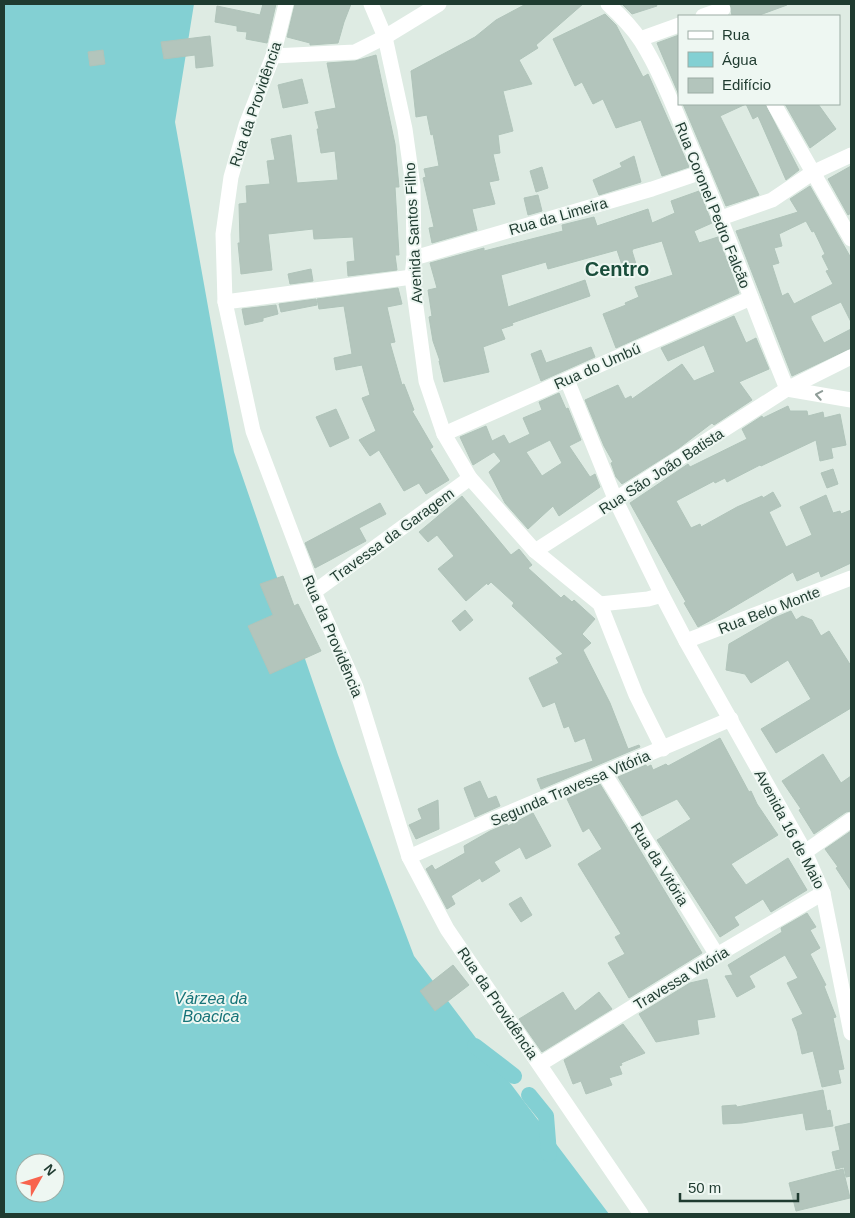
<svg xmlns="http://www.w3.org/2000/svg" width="855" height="1218" viewBox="0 0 855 1218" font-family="Helvetica,sans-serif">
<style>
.water{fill:#83d0d3;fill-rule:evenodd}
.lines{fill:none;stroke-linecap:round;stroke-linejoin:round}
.canal{stroke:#83d0d3;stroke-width:16}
.building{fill:#b3c5bc;stroke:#b0c4ba;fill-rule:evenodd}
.minor{stroke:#fff;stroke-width:15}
.oneway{stroke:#8f9d98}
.labels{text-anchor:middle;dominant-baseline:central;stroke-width:4;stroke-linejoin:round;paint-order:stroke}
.street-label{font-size:15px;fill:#1f3b30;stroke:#eef7f2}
.water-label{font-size:16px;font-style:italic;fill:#177479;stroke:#eef7f2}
.district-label{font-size:20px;font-weight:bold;fill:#1a4d3b;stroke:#eef7f2}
</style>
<rect width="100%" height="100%" fill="#deebe3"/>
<path class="water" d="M4,4H194L175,122L234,452L338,755L414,956L609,1214H4ZM25,1163H55V1193H25Z"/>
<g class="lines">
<g class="canal">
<path d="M475,1046L514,1076"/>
<path d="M529,1095L546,1116L549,1154"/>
</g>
</g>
<g class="building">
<path d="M263,4H276L267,43L246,39L247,32L237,31V26L215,22L217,6L260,15Z"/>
<path d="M295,4H351L344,22L338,43L310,45V43L287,37Z"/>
<path d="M526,4H583L536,45L538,48L519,60L532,84L503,91L513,131L498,135L500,153L493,154L499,180L489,182L495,204L472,209L477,230L432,243L429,228L434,227L423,178L426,177L424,169L439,166L433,134L431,135L427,115L416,117L411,71L475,37L496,20Z"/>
<path d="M625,4H656L657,6L632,14L623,5Z"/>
<path d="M730,4H787V5L757,16H732Z"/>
<path d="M605,14L616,25L643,77L648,74L689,167L662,176L641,120L616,128L603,99L593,104L582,82L575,86L553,39Z"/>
<path d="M679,35V95L657,43Z"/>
<path d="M210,36L213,66L196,68L195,55L164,59L161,42Z"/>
<path d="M103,50L105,64L90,66L88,52Z"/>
<path d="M376,55L395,144L399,187H395L399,255H395L397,270L348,276L347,262L355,261L353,237L314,239L313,229L268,234L272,270L241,274L238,243H240L239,204L247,203L246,186L270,184L267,161L275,160L271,139L291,135L297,183L338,180L335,151L321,153L317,129H319L315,112L336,108L327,63L355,61Z"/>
<path d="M302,79L308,103L283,108L278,85Z"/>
<path d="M683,104H765L799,170L786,180L758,116L753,119L746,104L720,116L759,195L726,206Z"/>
<path d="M785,104H818L836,129L810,148Z"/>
<path d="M634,156L641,182L599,195L593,180L622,167L620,163Z"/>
<path d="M851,166V213L848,215L828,179Z"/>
<path d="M542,167L548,188L536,192L530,171Z"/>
<path d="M810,186L851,258V322L841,302L811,316V319L824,343L851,329V348L792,376L736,231L798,212L790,199ZM806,221L812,232L814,231L825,254L822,256L829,270L826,271L833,284L794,304L788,293L782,296L772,265L779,263L774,248L782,246L779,234Z"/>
<path d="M699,191L712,223L694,231L699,243L718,237L739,293L616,348L603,314L626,305L625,303L639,297L635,287L673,275L662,241L633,249L632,251L636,264L623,268L617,250L548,269L546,262L501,275L508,307L585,280L590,296L512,323L513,325L501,329L505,339L483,347L489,372L444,382L439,361H440L433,341L429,317L432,316L428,290L437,288L430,263L484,248V251L563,231L562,225L594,217L597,226L648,209L652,223L675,213L671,201Z"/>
<path d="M538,195L542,211L528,215L524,198Z"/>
<path d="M311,269L313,281L290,284L288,274Z"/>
<path d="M398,288L402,304L387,307L395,342L390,343L402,385L404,384L414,410L412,411L433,447L430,449L449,480L426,494L419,483L404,491L379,450L370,456L359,440L376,431L362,398L370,395L362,365L336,370L334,358L352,354L344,306L319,309L317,299Z"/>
<path d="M316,299L317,305L281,312L279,304Z"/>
<path d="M276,305L278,314L263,318V321L245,325L242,309Z"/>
<path d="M734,316L746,343L756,338L769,369L739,382L752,400L714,425L712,423L679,448L622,484L616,477L611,463L613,462L604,446L585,400L618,385L625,399L631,396L632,399L682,364L694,381L715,372L704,345L668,361L661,348Z"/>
<path d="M591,347L595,357L541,381L531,354L541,350L546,363Z"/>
<path d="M559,393L566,409L568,408L581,440L569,446L590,477L595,474L600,487L559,516L553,506L528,529L505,503L489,472L501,461L494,452L473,465L460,437L486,426L492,441L504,435L509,444L530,434L523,418L542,410L539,402ZM550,440L562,463L542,476L526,452Z"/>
<path d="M788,406L790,411H807L808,416L823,412L824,418L840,414L846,445L831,448L833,458L820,461L816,440L761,466L760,465L727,482L725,478L715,483L714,481L676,501L691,528L700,524L701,527L737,507L762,496L763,498L773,492L781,506L769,512L786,547L812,535L800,507L826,495L833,513L840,511L841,514L851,510V563L821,577L819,571L797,581L793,572L715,618L698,627L684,603L686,602L630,503L688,464L690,467L747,439L742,429L762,416L763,418Z"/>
<path d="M336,409L349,438L330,447L316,417Z"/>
<path d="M833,469L838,484L827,488L821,473Z"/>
<path d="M462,496L511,555L519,549L532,565L528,568L561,598L564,595L572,602L574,600L595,619L582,634L591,643L583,650L610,703L628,749L639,745L640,747L541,789L537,779L593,761L585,738L575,742L569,726L564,728L555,702L543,707L529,678L559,663L556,658L563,654L512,606L514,603L491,582L488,585L487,583L466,601L438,569L454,556L437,535L428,542L419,532Z"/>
<path d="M380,503L386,514L359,528L366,541L315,568L305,543Z"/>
<path d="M283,576L294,606L298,604L321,651L270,674L248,626L273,615L260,584Z"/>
<path d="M465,610L473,620L460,631L452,621Z"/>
<path d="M791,611L796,620L802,616L812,620L821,636L829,631L851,666V708L776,753L761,729L811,699L788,660L751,683L745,674L726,670L729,644L774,618Z"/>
<path d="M720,738L749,792L751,791L757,804L778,835L731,864L746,885L788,858L807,890L771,912L763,899L734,917L739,925L720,937L657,840L691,819L677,799L642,816L618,777L646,765L647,767L651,765L653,770L666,764L668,766Z"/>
<path d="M823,754L841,783L851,776V811L846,812L814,834L799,810L801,809L782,781Z"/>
<path d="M480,781L488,799L496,796L500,806L475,817L464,788Z"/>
<path d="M600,784L702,953L629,998L608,963L625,954L615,937L621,934L578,864L602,849L589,828L583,832L567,799Z"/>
<path d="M438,800L439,829L416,839L409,825L422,819L418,809Z"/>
<path d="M533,813L551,846L526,859L520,847L494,862L500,871L482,882L480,878L451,896L455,904L447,909L426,869L432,865L435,870L465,853L464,846L490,831L507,824L508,826Z"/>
<path d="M851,831V891L836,868L838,867L825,849Z"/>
<path d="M521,897L532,915L521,922L509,904Z"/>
<path d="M807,913L816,927L810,930L820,948L810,954L826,985L824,986L836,1017L833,1018L844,1069L838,1070L841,1083L822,1087L813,1051L802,1054L797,1031L792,1019L803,1014L787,983L798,978L785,955L749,976L755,987L737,997L725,976L733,975L728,965L782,932L781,928Z"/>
<path d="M453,965L469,985L435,1011L420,991Z"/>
<path d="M707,979L715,1017L697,1020L699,1034L656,1042L639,1014L690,983Z"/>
<path d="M563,992L575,1011L599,992L612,1009L542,1052L519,1019Z"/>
<path d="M623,1024L645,1053L621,1063L622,1065L619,1066L622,1074L609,1078L612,1085L586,1094L581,1081L573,1084L564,1060Z"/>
<path d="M823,1090L827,1111L830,1110L833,1126L806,1130L803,1113L742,1123L723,1124L722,1106L736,1105L737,1107Z"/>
<path d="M851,1123V1176L846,1177L844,1167L836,1169L832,1152L840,1150L835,1127Z"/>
<path d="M843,1169L850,1198L796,1211L789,1183Z"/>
</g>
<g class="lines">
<g class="minor">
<path d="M286,4L273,56L246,125L231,177L223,234L225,302L253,431L314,592L356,687L409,857L447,929L641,1214"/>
<path d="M371,4L385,37L405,129L413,186L414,258L412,277L426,381L444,434L470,478L535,551L600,604L636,695L663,749"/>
<path d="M608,4C620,15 632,27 641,41C661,73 674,108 689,143C725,224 753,307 787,389"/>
<path d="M703,16L723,9"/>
<path d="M640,39L679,25"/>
<path d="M273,56L355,52L385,37L439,4"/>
<path d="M774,104L851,239"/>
<path d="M721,218L772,200L812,173L851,155"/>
<path d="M414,258L652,189L702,172"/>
<path d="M225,302L412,277"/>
<path d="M567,380L616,501L662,595L686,641L805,852L823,893L851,1033"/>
<path d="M787,389L851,400"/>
<path d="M444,434L751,298"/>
<path d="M535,551L787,389L851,357"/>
<path d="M314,592L470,478"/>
<path d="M600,604L648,599L662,595"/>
<path d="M686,641L851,578"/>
<path d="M604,773L717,955"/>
<path d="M805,852L851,820"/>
<path d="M409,857L487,822L731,719"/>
<path d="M540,1064L717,955L823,893"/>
</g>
</g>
<defs><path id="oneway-chevron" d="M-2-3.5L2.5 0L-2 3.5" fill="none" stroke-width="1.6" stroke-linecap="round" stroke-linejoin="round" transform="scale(1.25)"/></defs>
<use class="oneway" href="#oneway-chevron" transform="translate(819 395) rotate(-170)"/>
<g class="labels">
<g class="street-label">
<text transform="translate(255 104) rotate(-71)">Rua da Providência</text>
<text transform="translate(713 205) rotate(68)">Rua Coronel Pedro Falcão</text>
<text transform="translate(558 216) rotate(-16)">Rua da Limeira</text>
<text transform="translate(413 233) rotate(-93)">Avenida Santos Filho</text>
<text transform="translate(597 366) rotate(-24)">Rua do Umbú</text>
<text transform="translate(661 471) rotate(-33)">Rua São João Batista</text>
<text transform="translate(392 535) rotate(-36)">Travessa da Garagem</text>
<text transform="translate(769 610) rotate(-21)">Rua Belo Monte</text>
<text transform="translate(333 636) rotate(67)">Rua da Providência</text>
<text transform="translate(570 788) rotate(-23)">Segunda Travessa Vitória</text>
<text transform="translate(790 829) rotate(62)">Avenida 16 de Maio</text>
<text transform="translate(660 864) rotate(58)">Rua da Vitória</text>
<text transform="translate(681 978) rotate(-31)">Travessa Vitória</text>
<text transform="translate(498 1003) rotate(56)">Rua da Providência</text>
</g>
<g class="water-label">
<text x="211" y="998">Várzea da<tspan x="211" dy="18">Boacica</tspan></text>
</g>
<g class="district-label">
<text x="617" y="269">Centro</text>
</g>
</g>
<rect width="855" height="1218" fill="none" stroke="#1f3b30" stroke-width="10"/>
<rect x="678" y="15" width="162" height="90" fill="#eef7f2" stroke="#9baca4"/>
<rect x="688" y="31" width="25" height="8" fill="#ffffff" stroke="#9baca4"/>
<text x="722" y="40" font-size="15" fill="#1f3b30">Rua</text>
<rect x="688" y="52" width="25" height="15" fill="#83d0d3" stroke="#9baca4"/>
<text x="722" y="65" font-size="15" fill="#1f3b30">Água</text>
<rect x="688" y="78" width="25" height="15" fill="#b3c5bc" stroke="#9baca4"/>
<text x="722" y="90" font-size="15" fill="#1f3b30">Edifício</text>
<g transform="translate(40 1178) rotate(51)"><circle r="24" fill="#eef7f2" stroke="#9baca4"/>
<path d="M0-4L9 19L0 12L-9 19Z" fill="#f8644e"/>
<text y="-8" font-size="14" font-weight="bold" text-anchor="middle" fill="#1f3b30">N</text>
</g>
<path d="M680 1193v8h118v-8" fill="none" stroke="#1f3b30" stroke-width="2.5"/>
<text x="688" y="1193" font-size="15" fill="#1f3b30" stroke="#eef7f2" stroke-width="4" paint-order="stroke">50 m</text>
</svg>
